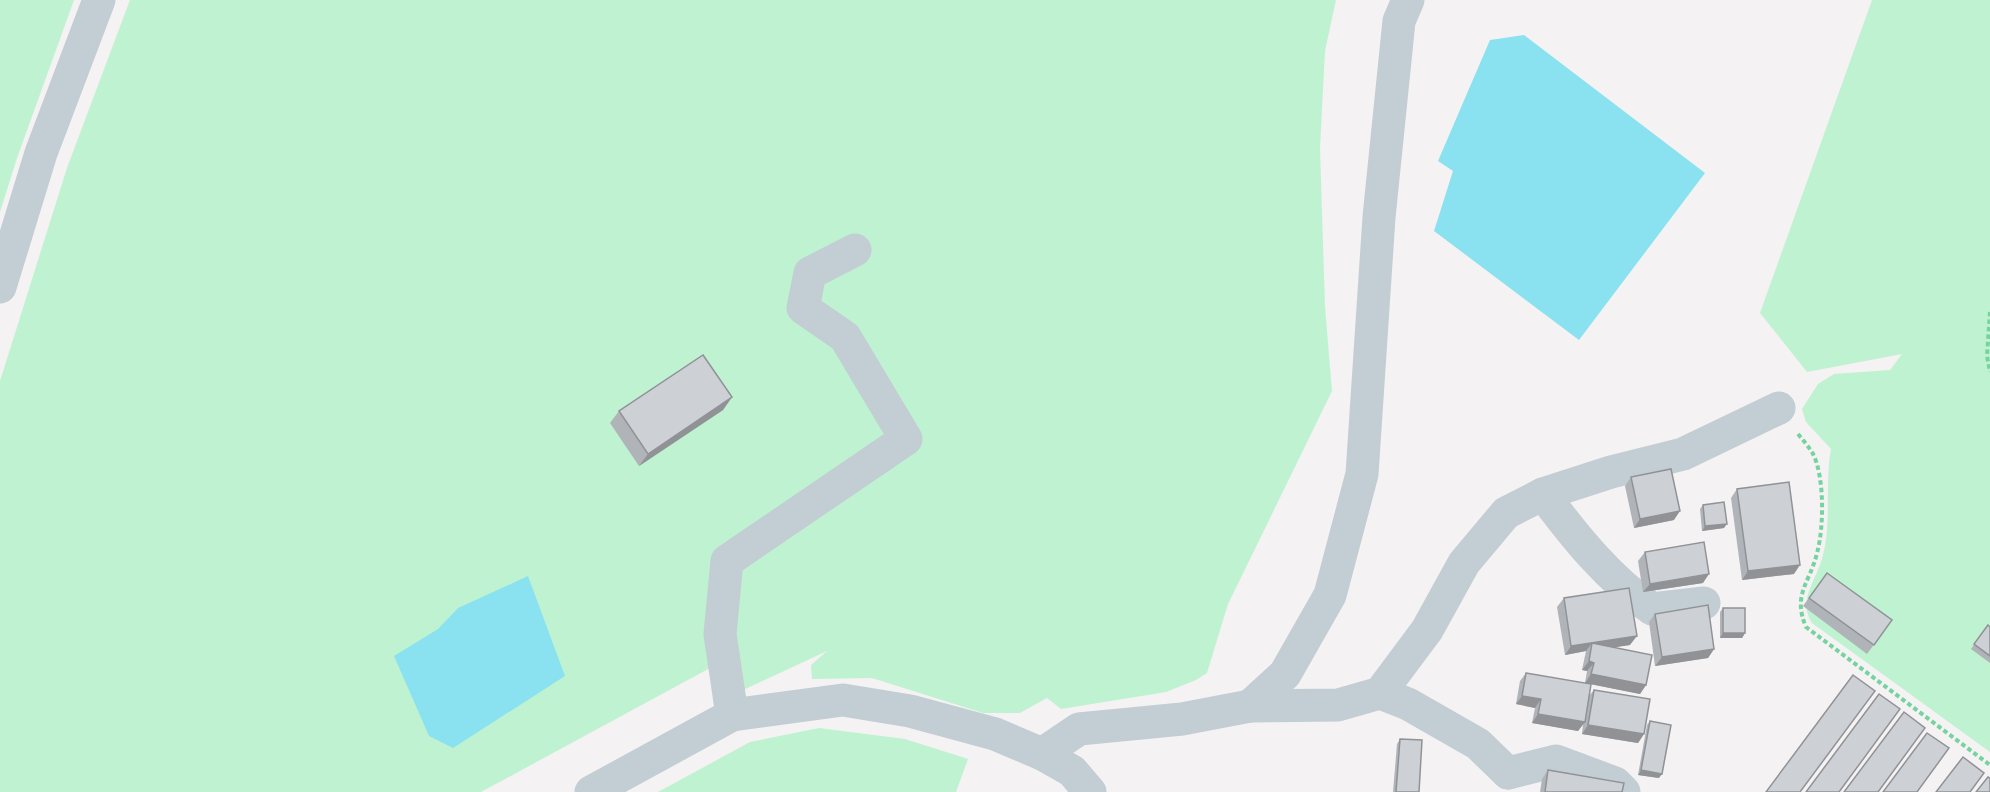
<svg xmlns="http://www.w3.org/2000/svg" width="1990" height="792" viewBox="0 0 1990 792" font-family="Lato,sans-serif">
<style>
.green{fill:#bff2d0}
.water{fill:#8ae2f1}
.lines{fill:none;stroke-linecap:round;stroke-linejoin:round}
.path{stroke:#75d39f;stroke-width:4;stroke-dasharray:4.5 3;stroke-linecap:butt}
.minor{stroke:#c2cdd4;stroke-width:33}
.wall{fill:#b0b4b8}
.shaded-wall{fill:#909296}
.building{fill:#cdd1d6;stroke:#909296;stroke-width:1.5}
</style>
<rect width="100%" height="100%" fill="#f4f2f2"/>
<g class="green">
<path d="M0,0H74L17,158L0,212Z"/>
<path d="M130,0H1336L1325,51L1320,148L1325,307L1332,391L1228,604L1207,673L1196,680L1166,692L1061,709L1047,698L1020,713H983L872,678L812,679L811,665L827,651L739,692L710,668L481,792H0V381L67,168Z"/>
<path d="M1872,0H1990V752L1812,623C1798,601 1814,583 1821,562C1833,525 1824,486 1831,449L1806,422L1802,409L1818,384L1834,374L1890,370L1902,354L1807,372L1760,313Z"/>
<path d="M819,728L905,739L968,759L956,792H658L750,742Z"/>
</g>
<g class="water">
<path d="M1524,35L1705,173L1579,340L1434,231L1453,171L1438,161L1490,40Z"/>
<path d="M528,576L565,676L453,748L429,736L394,656L438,629L458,608Z"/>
</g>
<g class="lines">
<g class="path">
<path d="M1990,312L1987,356L1990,372"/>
<path d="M1798,434C1803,440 1808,446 1812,452C1825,475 1824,528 1817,553C1810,583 1792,594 1806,627L1990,765"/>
</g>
<g class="minor">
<path d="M0,287L41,153L99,0"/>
<path d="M1543,494C1575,537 1608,578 1652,609L1704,603"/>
<path d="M1380,693L1408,704L1478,744L1508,773"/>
<path d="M1250,706L1285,674L1330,595L1362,474L1379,217L1399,21L1408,0"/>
<path d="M732,715L720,634L727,561L906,439L845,337L803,308L810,273L855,250"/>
<path d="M1042,754L1079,729L1182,719L1250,706L1338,705L1380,693L1427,630L1464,563L1506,513L1543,494L1611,472L1683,454L1779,408"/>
<path d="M1508,773L1556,761L1615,783L1624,792"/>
<path d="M591,792L732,715L843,700L910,711L995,734L1042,754L1072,771L1090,792"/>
</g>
</g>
<g class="wall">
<path d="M732,397L723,410L639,466L610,423L619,411Z"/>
<path d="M1631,477L1674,520L1634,528L1625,486Z"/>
<path d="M1737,489L1794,574L1742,580L1731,498Z"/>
<path d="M1703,505L1724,528L1702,531L1700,509Z"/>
<path d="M1645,552L1703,583L1643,592L1638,561Z"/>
<path d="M1827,573L1892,620L1867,654L1803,606Z"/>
<path d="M1564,598L1630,645L1614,647L1646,685L1640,694L1585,683L1587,671L1582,670L1586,651L1565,655L1557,607Z"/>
<path d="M1723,608L1745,633L1742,638H1720V612Z"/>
<path d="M1655,614L1714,649L1708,658L1655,666L1649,622Z"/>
<path d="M1988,625L1990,627V663L1971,649Z"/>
<path d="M1526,673L1589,696L1594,690L1644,734L1638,743L1582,734L1583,724L1578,731L1532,723L1535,708L1516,704L1520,681Z"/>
<path d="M1650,721L1659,778L1638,775L1647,725Z"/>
<path d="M1400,739L1419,792H1393L1397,744Z"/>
<path d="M1548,770L1622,792H1540L1542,779Z"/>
</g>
<g class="shaded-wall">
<path d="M732,397L723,410L639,466L648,454Z"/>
<path d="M1680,511L1674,520L1634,528L1640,519Z"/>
<path d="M1727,524L1724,528L1702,531L1705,526Z"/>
<path d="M1800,565L1794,574L1742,580L1748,571Z"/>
<path d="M1709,574L1703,583L1643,592L1650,584Z"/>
<path d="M1723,633H1745L1742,638H1720Z"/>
<path d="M1637,636L1630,645L1591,651L1592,643L1586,651L1565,655L1571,646Z"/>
<path d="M1714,649L1708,658L1655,666L1662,657Z"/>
<path d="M1589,661L1594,663L1587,671L1582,670Z"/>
<path d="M1591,674L1646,685L1640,694L1585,683Z"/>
<path d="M1522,696L1541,699L1535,708L1516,704Z"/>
<path d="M1538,714L1585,722L1578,731L1532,723Z"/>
<path d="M1588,725L1644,734L1638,743L1582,734Z"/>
<path d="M1641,770L1662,774L1659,778L1638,775Z"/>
</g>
<g class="building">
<path d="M703,355L732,397L648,454L619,411Z"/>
<path d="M1671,469L1680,511L1640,519L1631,477Z"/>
<path d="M1789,482L1800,565L1748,571L1737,489Z"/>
<path d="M1724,502L1727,524L1705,526L1703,505Z"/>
<path d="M1704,542L1709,574L1650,584L1645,552Z"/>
<path d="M1827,573L1892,620L1874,645L1809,598Z"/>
<path d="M1629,588L1637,636L1571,646L1564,598Z"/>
<path d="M1708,605L1714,649L1662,657L1655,614Z"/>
<rect x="1723" y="608" width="22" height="25"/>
<path d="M1988,625L1990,627V656L1974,644Z"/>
<path d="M1592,643L1652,655L1646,685L1591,674L1594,663L1589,661Z"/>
<path d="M1526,673L1591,684L1585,722L1538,714L1541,699L1522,696Z"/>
<path d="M1853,675L1875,691L1800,792H1766Z"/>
<path d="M1594,690L1650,699L1644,734L1588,725Z"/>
<path d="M1879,694L1900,709L1839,792H1806Z"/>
<path d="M1904,712L1925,728L1878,792H1844Z"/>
<path d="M1650,721L1671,725L1662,774L1641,770Z"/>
<path d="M1927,733L1949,748L1917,792H1883Z"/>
<path d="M1400,739L1422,740L1419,792H1396Z"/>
<path d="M1963,757L1984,773L1970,792H1936Z"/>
<path d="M1548,770L1624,783L1622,792H1545Z"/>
<path d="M1988,777L1990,778V792H1976Z"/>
</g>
</svg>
